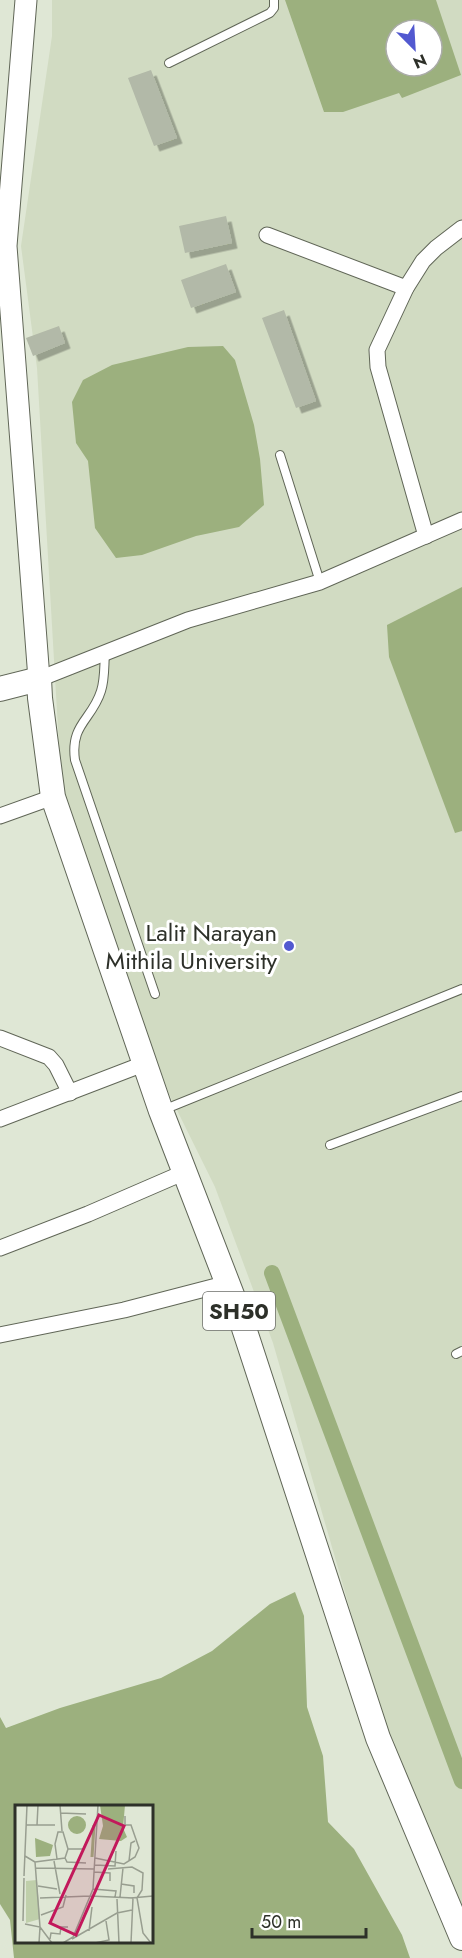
<svg xmlns="http://www.w3.org/2000/svg" width="462" height="1958" viewBox="0 0 462 1958" font-family="Jost,sans-serif">
<style>
.built{fill:#d1dbc2;fill-rule:evenodd}
.water{fill:#9cb07e;fill-rule:evenodd}
.lines{fill:none;stroke-linecap:round;stroke-linejoin:round}
.canal{stroke:#9cb07e;stroke-width:16}
.building{fill:#b2b9a8;filter:url(#shadow)}
.lane-casing{stroke:#606657;stroke-width:10}
.street-casing{stroke:#606657;stroke-width:17}
.secondary-casing{stroke:#606657;stroke-width:23}
.primary-casing{stroke:#606657;stroke-width:26}
.lane{stroke:#fff;stroke-width:8}
.street{stroke:#fff;stroke-width:15}
.secondary{stroke:#fff;stroke-width:21}
.primary{stroke:#fff;stroke-width:24}
.poi-dot{fill:#5259d0;stroke:#fff;stroke-width:2}
.labels{text-anchor:middle;dominant-baseline:central;stroke-width:6;stroke-linejoin:round;paint-order:stroke}
.shield{fill:#fff;stroke:#6c6e69;stroke-width:1.5}
.shield-label{font-size:22px;font-weight:bold;fill:#2d3029}
.poi-label{font-size:24px;fill:#2d3029;stroke:#fff;text-anchor:end}
.inset-river{fill:none;stroke:#9cb07e;stroke-width:3}
.inset-road{fill:none;stroke:#989e90;stroke-width:1.5}
.view{fill:#c2185b;fill-opacity:0.15;stroke:#c2185b;stroke-width:3}
.inset-edge{fill:none;stroke:#2d3029;stroke-width:3}
</style>
<defs>
<filter id="shadow"><feDropShadow dx="5.5" dy="5.5" stdDeviation="0" flood-color="#0004"/></filter>
</defs>
<rect width="100%" height="100%" fill="#dfe7d5"/>
<path class="built" d="M52,0H462V1910L384,1727L273,1343L215,1187L169,1094L62,797L37,368L21,246L52,36ZM396,30H432V66H396Z"/>
<g class="water">
<path d="M285,0H436L461,75L402,98L399,93L343,112H324ZM396,30H432V66H396Z"/>
<path d="M223,346L235,360L254,425L260,459L264,505L239,527L196,536L142,555L116,558L95,528L88,461L76,443L72,402L83,380L112,365L188,347Z"/>
<path d="M462,587V831L455,833L389,657L387,625Z"/>
<path d="M295,1592L304,1616L307,1707L323,1756L328,1822L354,1849L402,1935L410,1958H14L10,1920L0,1904V1717L6,1728L60,1708L161,1678L212,1651L270,1604ZM152,1806V1942H16V1806Z"/>
</g>
<g class="lines">
<path class="canal" d="M272,1273L462,1781"/>
</g>
<g class="building">
<path d="M151,70L177,138L154,146L128,78Z"/>
<path d="M226,216L232,243L185,253L179,226Z"/>
<path d="M226,264L236,292L191,308L181,280Z"/>
<path d="M284,310L316,401L296,408L262,318Z"/>
<path d="M59,326L65,343L33,356L26,338Z"/>
</g>
<g class="lines">
<g class="lane-casing">
<g id="lane">
<path d="M169,63L270,13L274,8V0"/>
<path d="M280,455L320,582"/>
<path d="M105,653C104,665 105,679 101,691C92,720 70,724 75,760L155,994"/>
<path d="M163,1110L462,989"/>
<path d="M330,1145L462,1096"/>
<path d="M456,1354L462,1351"/>
</g>
</g>
<g class="street-casing">
<g id="street">
<path d="M267,235L406,288"/>
<path d="M426,536L378,367L377,350L406,288L423,261L436,248L462,228"/>
<path d="M39,679L188,620L320,582L462,520"/>
<path d="M0,816L53,797"/>
<path d="M0,1038L49,1057L56,1065L70,1093"/>
<path d="M0,1119L146,1063"/>
<path d="M0,1248L88,1214L185,1172"/>
<path d="M0,1335L124,1310L228,1283"/>
</g>
</g>
<g class="secondary-casing">
<path id="secondary" d="M26,0L6,246L39,679"/>
</g>
<g class="primary-casing">
<path id="primary" d="M0,689L39,679L40,698L53,797L161,1111L239,1313L378,1738L462,1938"/>
</g>
<use href="#lane" class="lane"/>
<use href="#street" class="street"/>
<use href="#secondary" class="secondary"/>
<use href="#primary" class="primary"/>
</g>
<circle class="poi-dot" cx="289" cy="946" r="6"/>
<g class="labels">
<rect class="shield" x="203" y="1292" width="72" height="38" rx="4.5"/>
<g class="shield-label">
<text x="239" y="1311">SH50</text>
</g>
<g class="poi-label">
<text x="277" y="932">Lalit Narayan<tspan x="277" dy="28">Mithila University</tspan></text>
</g>
</g>
<g transform="translate(15 1805)">
<rect width="138" height="138" fill="#dfe7d5"/>
<path d="M22,75L25,114L11,118V76Z" fill="#bfcfaa"/>
<path d="M85,0H110L108,23L112,32L106,36L84,34L88,21ZM53 20a9 9 0 1 1 18 0a9 9 0 1 1-18 0ZM20,33L38,40L35,51L21,52Z" fill="#9cb07e"/>
<path class="inset-river" d="M77,52L79,20"/>
<path class="inset-road" d="M45,0L47,26M45,8L71,9M11,20H40M22,20L23,0M10,51L20,57L25,122L37,138M50,53L52,57L71,58M80,53L109,59L120,52L124,43L116,20H110V11M42,54L40,39L43,27H48L53,44M39,56L45,89M114,56L116,38L120,36M20,57L50,53L53,44H69M80,60L100,61L101,46M21,63L79,64M93,64L117,62L128,68L127,85L122,93L128,128L136,138M79,67L95,68V76M9,71L12,0M106,79L119,81V88M23,81L42,84M78,84L101,86L100,92M75,91L118,93L116,138M105,92L108,63M25,93L75,91M116,93L138,91M102,94L104,138M26,110L48,102L51,90M8,116L9,73M10,119L25,122L24,138M74,126L77,102M35,134L36,128L45,129L46,122H53M57,134L102,108L117,105M48,138L58,132L78,84L83,0M80,138L94,135L91,116"/>
<path class="view" d="M84,10L109,21L61,130L35,118Z"/>
<rect width="138" height="138" class="inset-edge"/>
</g>
<g transform="translate(414 48) rotate(156)"><circle r="28" fill="#ffffff" stroke="#abaca9" stroke-width="1.5"/>
<path d="M0-4.5L10 22L0 15L-10 22Z" fill="#5259d0"/>
<text y="-9" font-size="16" font-weight="bold" text-anchor="middle" fill="#2d3029">N</text>
</g>
<path d="M252 1928v9h114v-9" fill="none" stroke="#2d3029" stroke-width="3"/>
<text x="261" y="1928" font-size="18" fill="#2d3029" stroke="#ffffff" stroke-width="4.5" paint-order="stroke">50 m</text>
</svg>
